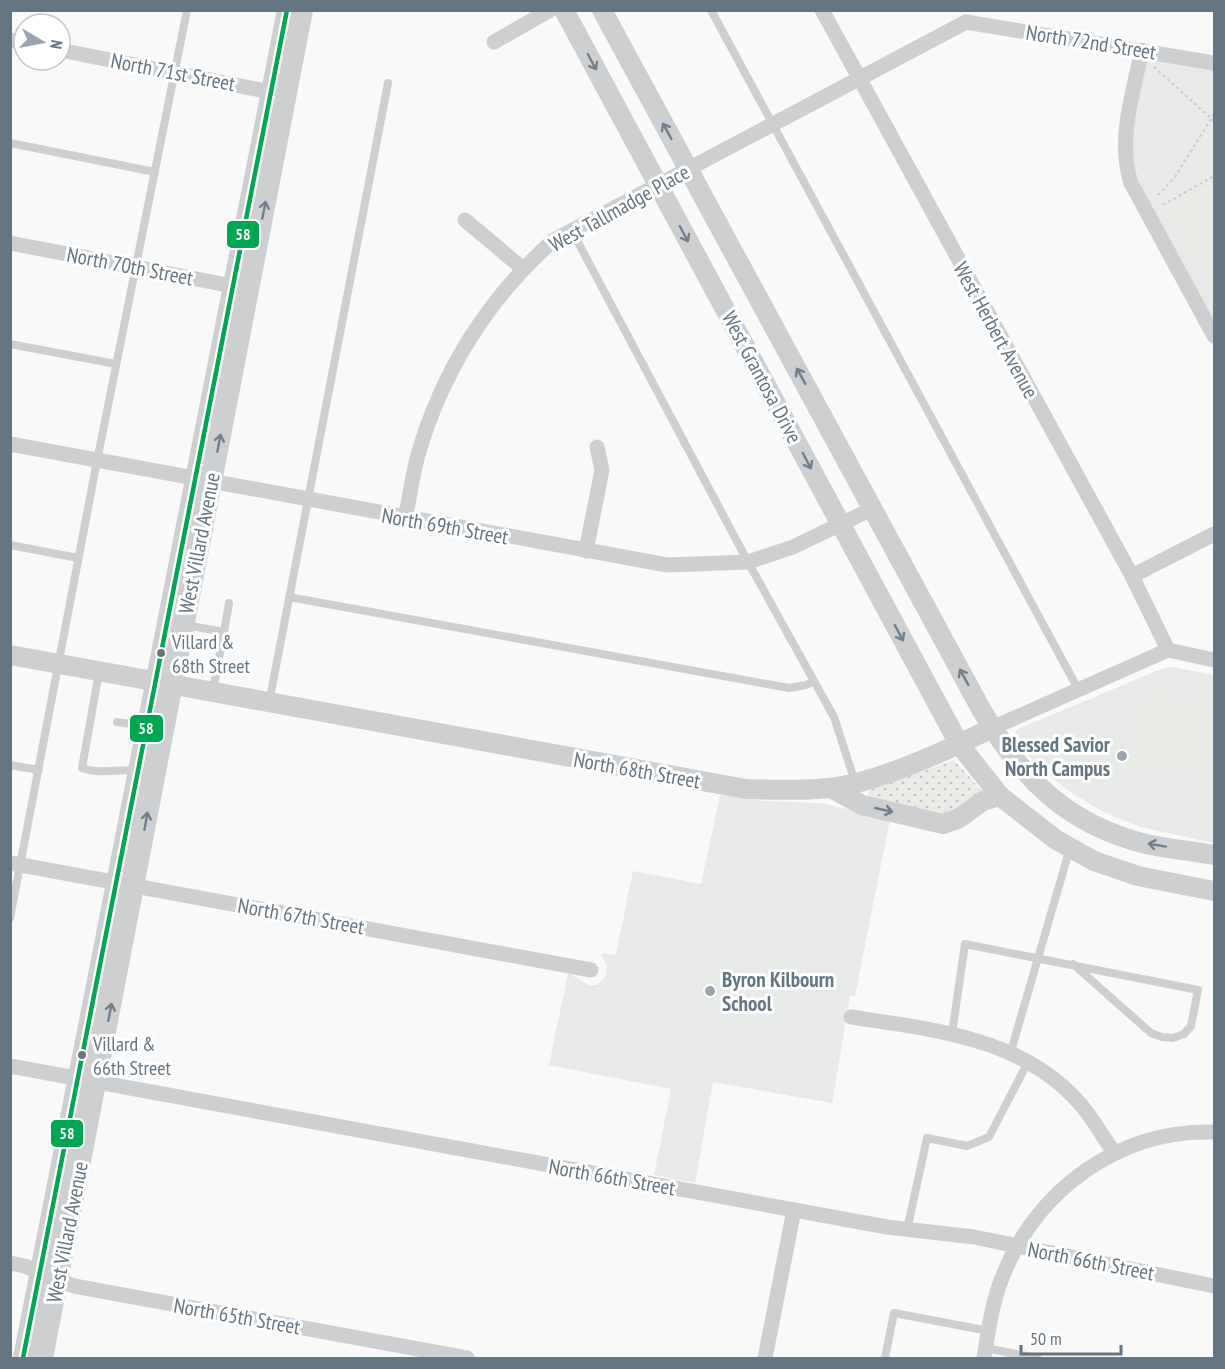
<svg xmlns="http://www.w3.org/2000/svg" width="1225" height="1369" viewBox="0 0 1225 1369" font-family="'PT Sans Narrow',sans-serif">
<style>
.built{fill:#e8e9e9}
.grass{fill:url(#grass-dots)}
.garden{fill:#e8ebe6}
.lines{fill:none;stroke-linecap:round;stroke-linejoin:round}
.path{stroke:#cbcccd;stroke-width:2;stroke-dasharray:3 3;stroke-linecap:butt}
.service{stroke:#cecfd0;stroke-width:8}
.minor{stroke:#cecfd0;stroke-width:15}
.tertiary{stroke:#cecfd0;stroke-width:20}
.bus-1-casing{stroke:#fff;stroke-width:9}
.bus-1{stroke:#00a651;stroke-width:4.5}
.oneway{stroke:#707f8b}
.bus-dot{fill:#657683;stroke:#fff;stroke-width:2}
.poi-dot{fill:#99a4ac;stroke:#fff;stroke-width:2}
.labels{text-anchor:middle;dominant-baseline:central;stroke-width:6;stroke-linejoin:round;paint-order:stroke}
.bus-label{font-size:20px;fill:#657683;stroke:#fff;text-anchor:start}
.street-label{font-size:21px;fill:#657683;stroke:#fff}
.poi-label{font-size:21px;font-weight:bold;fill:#657683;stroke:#fff;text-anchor:end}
.line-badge{stroke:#fff;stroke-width:2}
.badge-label{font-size:16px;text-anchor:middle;font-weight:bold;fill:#fff}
</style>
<defs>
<pattern id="grass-dots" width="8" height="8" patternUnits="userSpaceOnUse" patternTransform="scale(1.5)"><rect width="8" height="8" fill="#e8ebe6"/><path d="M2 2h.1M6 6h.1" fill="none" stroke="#c0c3c0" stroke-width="1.8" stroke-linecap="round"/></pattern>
</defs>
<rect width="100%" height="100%" fill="#f9f9f9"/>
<g class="built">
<path d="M1142,50L1214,63V336L1125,163Z"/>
<path d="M1172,667L1214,675V843L1140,827L1103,812L1072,793L1039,768L1015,739L1016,730L1161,669Z"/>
<path d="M720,795L764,801L820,803L890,819L855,996H850L832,1103L713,1082L695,1183L654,1175L671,1089L549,1065L568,973L589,985H597L606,976L607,965L601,956L603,953L616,955L633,871L701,884Z"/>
</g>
<path class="grass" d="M954,760L982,791L957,810L943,813L872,799L868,795L870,790L876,788Z"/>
<g class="garden">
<path d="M1214,183V294L1167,207Z"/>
<path d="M1155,688L1214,717C1215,726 1217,742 1214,750C1197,787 1148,777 1119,765L1144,692Z"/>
</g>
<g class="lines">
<g class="path">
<path d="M1154,67L1214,121"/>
<path d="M1158,195L1175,177L1214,114"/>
<path d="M1163,205L1214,176"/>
</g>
<g class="service">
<path d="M711,10L1078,689"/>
<path d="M10,143L155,172"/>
<path d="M572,231L748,562L834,717L855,782"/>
<path d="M10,344L116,364"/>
<path d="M10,545L78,558"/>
<path d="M289,597L789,688L806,685L814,681"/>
<path d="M185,625L224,632L213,690"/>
<path d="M224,632L229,603"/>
<path d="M99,672L82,768C101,775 118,768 137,771"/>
<path d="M269,703L388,83"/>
<path d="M117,722L145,726"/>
<path d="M10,765L39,770"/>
<path d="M10,918L97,461L187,10"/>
<path d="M952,1033L965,944L1198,990L1191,1026L1184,1034L1173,1038L1162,1037L1151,1033L1073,964"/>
<path d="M1011,1051L1070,848"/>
<path d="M907,1230L927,1138L967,1146L989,1137L1028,1062"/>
<path d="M985,1348L1037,1358"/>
<path d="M885,1358L894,1313L989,1331"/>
</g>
<g class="minor">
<path d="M822,10L1132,576L1168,650"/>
<path d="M966,22L1214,63"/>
<path d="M10,40L24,43"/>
<path d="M494,42L550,10"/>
<path d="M60,50L281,94"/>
<path d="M1142,50C1133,94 1117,139 1131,183L1214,336"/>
<path d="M465,220L522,268"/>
<path d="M10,243L243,288"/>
<path d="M10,444L667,565L748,562L793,547L872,509"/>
<path d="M405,518C410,497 412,476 418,455C442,371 489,297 554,240L966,22"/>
<path d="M586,551L602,470L597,447"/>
<path d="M1132,576L1214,534"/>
<path d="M1168,650L1214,660"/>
<path d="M992,728L1168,650"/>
<path d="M10,863L591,970"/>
<path d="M851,1017C936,1030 1029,1038 1086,1111C1096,1124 1104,1139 1114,1152"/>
<path d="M10,1066L887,1227L974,1237L1214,1286"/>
<path d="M10,1263L25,1266L74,1286L467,1358"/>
<path d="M765,1358L794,1210"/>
<path d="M984,1358C988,1332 992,1303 1002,1278C1036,1190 1119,1129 1214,1132"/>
</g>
<g class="tertiary">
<path d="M564,10L959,744L1000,796L1055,839L1094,861L1138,876L1214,891"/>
<path d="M602,10L981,709C1021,778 1066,824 1146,844C1169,849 1192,851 1214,855"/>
<path d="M10,655L746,789C774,790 802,791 829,788C877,783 948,750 992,728"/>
<path d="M831,788L862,805L943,824L958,819L983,801L1000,796"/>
<path d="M23,1358L287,10"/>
<path d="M43,1358L303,10"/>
</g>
<g class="bus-1-casing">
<path id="bus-1" d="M23,1358L287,10"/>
</g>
<use href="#bus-1" class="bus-1"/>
</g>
<defs><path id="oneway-shaft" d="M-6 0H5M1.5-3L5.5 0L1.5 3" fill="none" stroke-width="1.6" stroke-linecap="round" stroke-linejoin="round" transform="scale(1.5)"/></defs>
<g class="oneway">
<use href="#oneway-shaft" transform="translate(592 62) rotate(62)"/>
<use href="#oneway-shaft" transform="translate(667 131) rotate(-119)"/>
<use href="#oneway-shaft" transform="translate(264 210) rotate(-79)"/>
<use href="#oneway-shaft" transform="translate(684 234) rotate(62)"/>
<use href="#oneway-shaft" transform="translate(801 376) rotate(-119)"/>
<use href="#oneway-shaft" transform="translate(219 443) rotate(-79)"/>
<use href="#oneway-shaft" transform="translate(807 461) rotate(62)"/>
<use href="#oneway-shaft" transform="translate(899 633) rotate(62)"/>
<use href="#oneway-shaft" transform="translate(964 677) rotate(-119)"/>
<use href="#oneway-shaft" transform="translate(884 810) rotate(13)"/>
<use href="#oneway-shaft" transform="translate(146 821) rotate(-80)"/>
<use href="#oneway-shaft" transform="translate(1157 845) rotate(-170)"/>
<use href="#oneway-shaft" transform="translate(110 1012) rotate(-79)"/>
</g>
<g class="bus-dot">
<circle cx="161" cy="653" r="5"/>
<circle cx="82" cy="1055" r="5"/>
</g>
<g class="poi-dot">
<circle cx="1122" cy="756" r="6"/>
<circle cx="710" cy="991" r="6"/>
</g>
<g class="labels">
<g class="bus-label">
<text x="172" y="642">Villard &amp;<tspan x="172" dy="24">68th Street</tspan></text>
<text x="93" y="1044">Villard &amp;<tspan x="93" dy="24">66th Street</tspan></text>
</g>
<g class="street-label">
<text transform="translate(1091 42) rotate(9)">North 72nd Street</text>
<text transform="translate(173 72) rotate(11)">North 71st Street</text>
<text transform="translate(619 208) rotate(-29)">West Tallmadge Place</text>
<text transform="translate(130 266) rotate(11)">North 70th Street</text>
<text transform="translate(996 330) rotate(61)">West Herbert Avenue</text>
<text transform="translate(762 377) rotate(62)">West Grantosa Drive</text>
<text transform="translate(445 526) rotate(10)">North 69th Street</text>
<text transform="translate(199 543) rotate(-79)">West Villard Avenue</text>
<text transform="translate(637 770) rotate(10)">North 68th Street</text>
<text transform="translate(301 916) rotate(10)">North 67th Street</text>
<text transform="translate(612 1177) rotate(10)">North 66th Street</text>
<text transform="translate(67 1232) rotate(-79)">West Villard Avenue</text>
<text transform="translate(1091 1261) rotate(11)">North 66th Street</text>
<text transform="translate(237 1316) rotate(10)">North 65th Street</text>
</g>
<g class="poi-label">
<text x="1110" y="744">Blessed Savior<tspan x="1110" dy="24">North Campus</tspan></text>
<text x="722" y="979" text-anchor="start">Byron Kilbourn<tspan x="722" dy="24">School</tspan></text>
</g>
</g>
<g class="line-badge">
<rect x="226" y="220" width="34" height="29" rx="6" fill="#00a651"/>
<rect x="129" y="714" width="35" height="29" rx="6" fill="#00a651"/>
<rect x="50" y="1119" width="34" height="29" rx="6" fill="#00a651"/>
</g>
<g class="badge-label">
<text x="243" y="240">58</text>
<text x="146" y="734">58</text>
<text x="67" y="1139">58</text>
</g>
<rect width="1225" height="1369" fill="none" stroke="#657683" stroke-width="24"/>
<g transform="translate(42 42) rotate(100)"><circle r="28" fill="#ffffff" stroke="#c1c8cd" stroke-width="1.5"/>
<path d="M0-4.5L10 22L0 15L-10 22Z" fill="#99a4ac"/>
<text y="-9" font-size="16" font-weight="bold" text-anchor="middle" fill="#657683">N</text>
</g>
<path d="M1021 1345v9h100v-9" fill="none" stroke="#657683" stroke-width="3"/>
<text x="1030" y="1345" font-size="18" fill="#657683" stroke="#ffffff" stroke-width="4.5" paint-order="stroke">50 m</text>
</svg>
